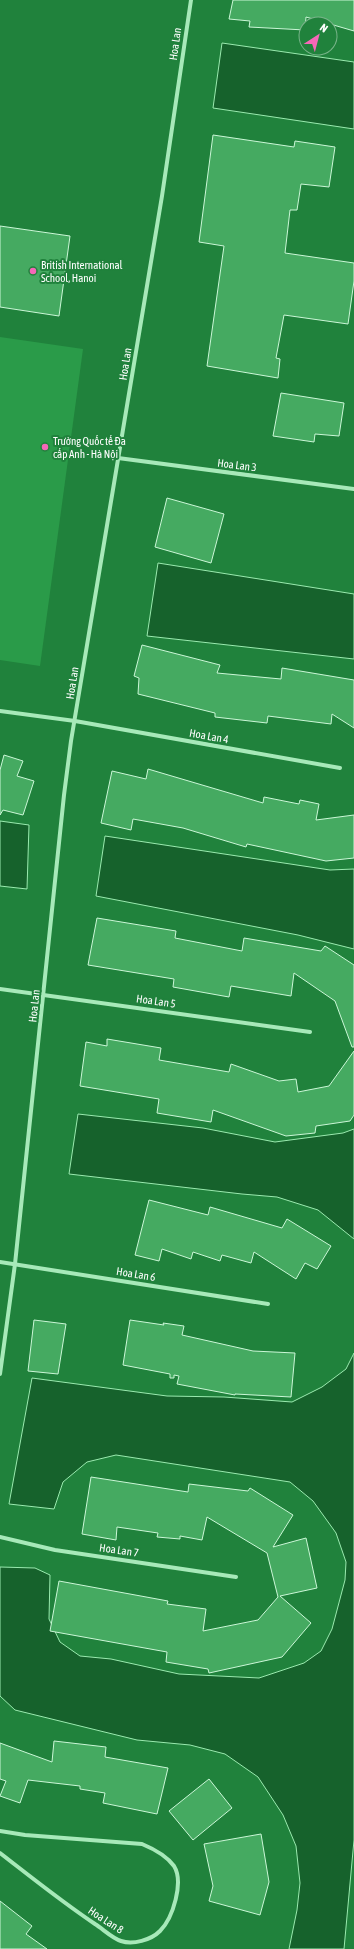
<svg xmlns="http://www.w3.org/2000/svg" width="354" height="1949" viewBox="0 0 354 1949" font-family="'Asap Condensed',sans-serif">
<style>
.green{fill:#2a9b49}
.water{fill:#16622c;stroke:#9aeaaf}
.building{fill:#45aa61;stroke:#cbf7d7}
.lines{fill:none;stroke-linecap:round;stroke-linejoin:round}
.minor{stroke:#a7e9b9;stroke-width:4}
.poi-dot{fill:#f667b8;stroke:#20823c;stroke-width:1.5}
.labels{text-anchor:middle;dominant-baseline:central;stroke-width:4;stroke-linejoin:round;paint-order:stroke}
.street-label{font-size:11px;fill:#fff;stroke:#20823c}
.poi-label{font-size:11px;fill:#fff;stroke:#20823c;text-anchor:start}
</style>
<rect width="100%" height="100%" fill="#20823c"/>
<path class="green" d="M0,337L83,349L40,666L0,660Z"/>
<g class="water">
<path d="M222,43L354,62V129L213,108Z"/>
<path d="M158,563L354,594V659L147,636Z"/>
<path d="M0,821L29,825L27,889L0,886Z"/>
<path d="M105,836L330,870L354,869V949L298,935L96,896Z"/>
<path d="M78,1114L203,1128L275,1142L343,1133L354,1129V1239L318,1210L277,1197L242,1194L69,1174Z"/>
<path d="M354,1353V1840L344,1949H289L297,1910L300,1883L296,1846L283,1815L258,1777L225,1754L190,1745L137,1740L15,1710L0,1696V1567L35,1568L50,1575L49,1619L60,1642L80,1656L111,1659L179,1674L259,1678L304,1663L321,1651L332,1629L345,1580L346,1562L336,1533L313,1501L290,1482L116,1455L87,1462L63,1482L54,1509L9,1504L32,1378L167,1396L224,1397L292,1402L322,1387L346,1369Z"/>
</g>
<g class="building">
<path d="M233,0H354V31L306,17L305,30L249,27L250,21L229,19Z"/>
<path d="M213,135L294,147L295,141L335,147L329,187L301,184L297,210H290L285,253L354,263V281L348,324L284,315L276,358L280,359L278,378L207,366L224,246L199,242Z"/>
<path d="M0,226L70,236L59,316L0,307Z"/>
<path d="M281,393L344,403L339,436L315,434L314,442L273,436Z"/>
<path d="M167,498L224,514L211,563L155,547Z"/>
<path d="M142,645L220,665L217,673L281,679L282,668L354,680V728L332,714L331,724L268,716L267,723L215,717V713L138,694L139,678L134,676Z"/>
<path d="M4,755L23,761L17,776L34,781L23,815L3,810L0,815V770Z"/>
<path d="M148,769L263,803L264,797L299,804L300,800L319,804L316,820L354,815V858L326,861L247,844L246,847L183,828L133,819L131,830L101,823L112,771L146,779Z"/>
<path d="M97,918L176,931L175,938L242,951L244,938L321,951L325,946L354,965V1047H352L335,1001L294,973L291,996L231,986L229,997L173,987L174,979L88,965Z"/>
<path d="M107,1039L161,1048L159,1060L229,1072L231,1064L279,1081L296,1079L298,1092L329,1086L354,1051V1115L350,1121L316,1126L315,1133L286,1136L213,1110L211,1122L157,1113L159,1099L80,1086L86,1042L107,1046Z"/>
<path d="M149,1200L208,1215L210,1207L282,1228L287,1219L331,1246L317,1269L305,1263L296,1279L254,1252L251,1263L222,1255L220,1261L193,1252L191,1259L162,1249L159,1261L135,1255Z"/>
<path d="M34,1320L66,1324L58,1374L28,1371Z"/>
<path d="M130,1320L164,1325L163,1323L184,1326L182,1335L253,1351L295,1353L291,1397L235,1394V1395L177,1384L179,1376L174,1375V1378H170V1374L123,1365Z"/>
<path d="M91,1477L188,1492L189,1484L248,1491L250,1488L293,1515L273,1547L306,1538L317,1588L280,1596L311,1623L282,1657L209,1673L208,1669L166,1662L167,1652L50,1631L59,1581L168,1601L167,1604L206,1609L203,1631L258,1620L278,1597L267,1553L207,1517L202,1540L180,1536V1539L157,1537L158,1533L117,1527L116,1540L82,1534Z"/>
<path d="M54,1741L106,1747L105,1757L168,1768L157,1814L103,1803L105,1793L80,1789V1786L28,1780L20,1803L0,1796L6,1781L0,1779V1743L52,1762Z"/>
<path d="M209,1779L232,1808L193,1840L169,1811Z"/>
<path d="M261,1834L269,1882L260,1915L209,1901L213,1886L204,1844Z"/>
<path d="M0,1901L32,1926L26,1934L47,1949H0Z"/>
</g>
<g class="lines">
<g class="minor">
<path d="M118,458L354,489"/>
<path d="M0,711L75,721L340,768"/>
<path d="M0,989L310,1032"/>
<path d="M0,1262L268,1304"/>
<path d="M0,1374L15,1264L64,795L71,741L162,196L191,0"/>
<path d="M0,1537L55,1550L236,1577"/>
<path d="M0,1831L25,1835L142,1844C154,1849 166,1855 174,1866C184,1882 173,1918 160,1931C151,1940 133,1945 121,1941C112,1938 103,1929 95,1924C62,1902 31,1877 0,1853"/>
</g>
</g>
<g class="poi-dot">
<circle cx="33" cy="271" r="4"/>
<circle cx="45" cy="447" r="4"/>
</g>
<g class="labels">
<g class="street-label">
<text transform="translate(175 44) rotate(-82)">Hoa Lan</text>
<text transform="translate(125 364) rotate(-81)">Hoa Lan</text>
<text transform="translate(237 465) rotate(7)">Hoa Lan 3</text>
<text transform="translate(72 683) rotate(-81)">Hoa Lan</text>
<text transform="translate(209 736) rotate(10)">Hoa Lan 4</text>
<text transform="translate(156 1001) rotate(8)">Hoa Lan 5</text>
<text transform="translate(34 1006) rotate(-84)">Hoa Lan</text>
<text transform="translate(136 1274) rotate(9)">Hoa Lan 6</text>
<text transform="translate(119 1550) rotate(8)">Hoa Lan 7</text>
<text transform="translate(106 1920) rotate(33)">Hoa Lan 8</text>
</g>
<g class="poi-label">
<text x="41" y="265">British International<tspan x="41" dy="13">School, Hanoi</tspan></text>
<text x="53" y="441">Trường Quốc tế Đa<tspan x="53" dy="13">cấp Anh - Hà Nội</tspan></text>
</g>
</g>
<g transform="translate(318 36) rotate(36)"><circle r="19" fill="#20823c" stroke="#79b48a"/>
<path d="M0-3L7 15L0 10L-7 15Z" fill="#f667b8"/>
<text y="-6" font-size="11" font-weight="bold" text-anchor="middle" fill="#ffffff">N</text>
</g>
</svg>
